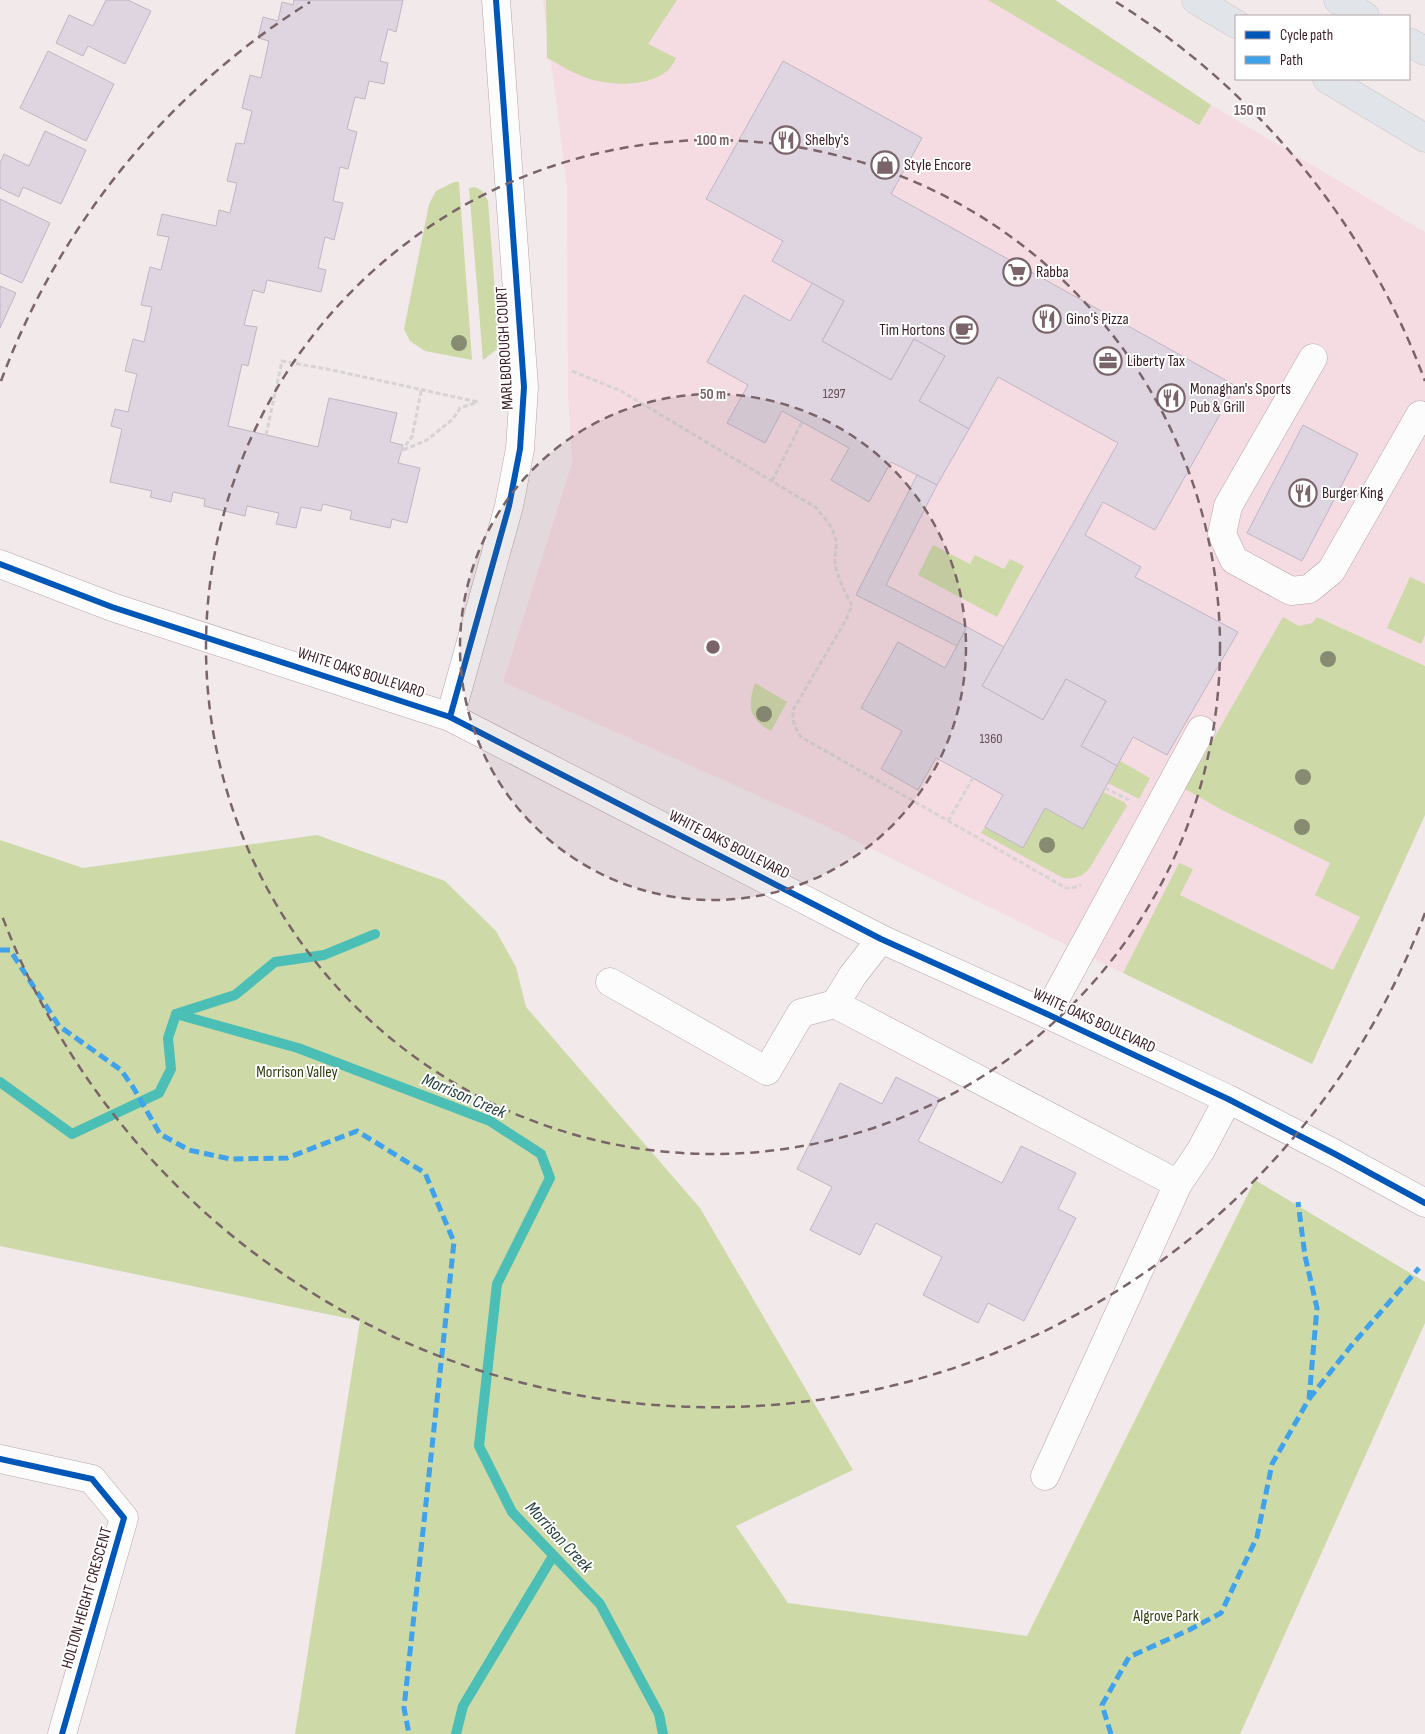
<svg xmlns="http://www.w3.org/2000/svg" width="1425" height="1734" viewBox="0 0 1425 1734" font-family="'Sofia Sans Condensed',sans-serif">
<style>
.built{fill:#f5dce2}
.green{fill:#cdd9a7}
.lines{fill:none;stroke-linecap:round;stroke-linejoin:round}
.stream{stroke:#4bbfb5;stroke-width:10}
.building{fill:#ded5e0;stroke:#bfb5c3}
.minor-casing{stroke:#b7a5aa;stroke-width:29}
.major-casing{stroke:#cfc5c8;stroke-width:29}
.path{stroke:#d7d3d4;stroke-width:3;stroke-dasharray:5 2.5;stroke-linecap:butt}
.minor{stroke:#fdfcfc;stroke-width:28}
.major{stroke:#e1e5e9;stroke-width:28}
.quiet{stroke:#3fa2eb;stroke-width:5;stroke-dasharray:10 5;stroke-linecap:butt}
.cycleway-casing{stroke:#fff;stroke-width:9}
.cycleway{stroke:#0057b8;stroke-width:6}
.tree{fill:#878b71}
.ring{fill:none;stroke:#7a646a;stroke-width:2.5;stroke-dasharray:9 6}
.labels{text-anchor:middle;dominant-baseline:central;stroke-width:4;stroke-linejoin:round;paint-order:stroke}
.number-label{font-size:14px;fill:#654c55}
.poi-label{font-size:16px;fill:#3a1c24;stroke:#fff;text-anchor:start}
.street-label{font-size:16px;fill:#3a1c24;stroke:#fff}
.park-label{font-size:16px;fill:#303e0e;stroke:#fff}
.water-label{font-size:18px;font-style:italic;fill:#25423e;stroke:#fff}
.centre{fill:#7a646a;stroke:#fff;stroke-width:2.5}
.ring-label{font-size:15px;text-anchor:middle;font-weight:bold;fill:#7a646a;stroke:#fff;stroke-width:4;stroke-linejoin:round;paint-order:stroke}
</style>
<rect width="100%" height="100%" fill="#f2e9eb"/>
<path class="built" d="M543,0H1055L1211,105L1425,232V815L1312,1064L1123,973L815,821L503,682L572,463L568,394L567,186Z"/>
<g class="green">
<path d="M546,0H677L648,44L676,58C674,62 671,68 667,71C647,88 605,86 582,76C570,72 559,64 547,58Z"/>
<path d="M988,0H1055L1211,105L1199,125Z"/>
<path d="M454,182H459L472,360L425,351L410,341L404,329L429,204L436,191Z"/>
<path d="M475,187L482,191L488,201L499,344L496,350L483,360L469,188Z"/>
<path d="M933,545L970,564L975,555L1004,569L1010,559L1024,566L997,617L918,575Z"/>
<path d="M1410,577L1425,584V635L1421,644L1387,628Z"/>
<path d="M1283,617L1299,626L1312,623L1317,617L1425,666V815L1312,1064L1123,973L1179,863L1193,869L1180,895L1333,970L1360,917L1315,895L1330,863L1222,810L1185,789Z"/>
<path d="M755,683L787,702L771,731C749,719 747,706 755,683Z"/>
<path d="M1120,761L1150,778L1139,799L1108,783Z"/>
<path d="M1103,792L1124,802L1127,806L1089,869C1080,878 1075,879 1063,878L981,833L985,827L1023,848L1045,808L1083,829Z"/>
<path d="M317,835L445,881L496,931L516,967L526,1007L700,1208L853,1470L736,1526L788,1603L1027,1636L1255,1180L1425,1282V1323L1240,1734H295L360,1321L0,1246V840L83,868Z"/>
</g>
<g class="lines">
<g class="stream">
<path d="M176,1014L235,995L275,962L324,955L375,934"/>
<path d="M0,1082L72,1134L159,1093L171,1069L168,1038L176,1014L298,1048L490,1121L541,1154L550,1178L497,1284L479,1446L512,1512L600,1604L659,1714L663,1734"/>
<path d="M456,1734L463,1706L553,1556"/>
</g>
</g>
<g class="building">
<path d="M106,0H128L151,11L125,64L88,46L83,56L56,43L69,15L93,26Z"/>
<path d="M294,0H403L396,32L388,29L380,61L388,63L384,84L369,81L365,99L355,97L347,129L357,132L348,169L340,167L333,201L343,203L334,240L325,237L318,268L326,270L321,292L267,280L264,293L253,290L244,325L257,327L248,366L242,364L228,426L318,447L329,398L397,413L390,442L403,445L398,463L420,468L407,523L392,519L390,528L350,519L352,511L323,504L321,511L301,507L296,528L276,524L279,513L247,506L245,516L204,506L205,499L173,492L171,502L150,497L152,491L110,482L122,429L111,426L115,409L128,412L137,374L125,371L133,339L144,342L152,307L141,305L150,267L161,270L169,237L157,235L162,214L216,226L219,210L230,213L237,183L227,181L236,143L244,144L252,111L242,108L250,75L261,78L269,41L258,38L263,17L278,21L282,2L293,5Z"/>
<path d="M48,51L114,84L86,141L20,108Z"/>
<path d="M783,61L922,138L891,194L1236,386L1155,530L1103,502L1085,535L1141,567L1135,577L1238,632L1167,755L1133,737L1117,766L1081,746L1106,701L1066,679L1043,720L982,686L1118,443L998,377L969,429L919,401L945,356L914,339L891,380L822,341L844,301L772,261L783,241L706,199Z"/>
<path d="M45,131L86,150L61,204L23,187L19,197L0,188V163L4,154L29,166Z"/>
<path d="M0,199L50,223L22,283L0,273Z"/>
<path d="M812,283L844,301L822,341L891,380L914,339L945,356L919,401L969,429L937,485L891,462L869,502L831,480L849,448L782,411L765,443L727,423L748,385L707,362L744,295L790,321Z"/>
<path d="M0,286L16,293L0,328Z"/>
<path d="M1303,425L1358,454L1302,561L1247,533Z"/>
<path d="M917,475L937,485L886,585L967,627L957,646L856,595Z"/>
<path d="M967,627L1004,647L982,686L1043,720L1066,679L1106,701L1081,746L1117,766L1083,829L1045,808L1023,848L985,827L1003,795L973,778L936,758L918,790L881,769L902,731L861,708L898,642L945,668Z"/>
<path d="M896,1077L940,1099L918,1141L1002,1183L1021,1146L1076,1173L1058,1209L1076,1218L1024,1321L988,1303L978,1323L923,1295L942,1257L876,1223L860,1255L810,1230L832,1187L797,1169L840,1083L882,1104Z"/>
</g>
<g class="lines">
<g class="minor-casing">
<g id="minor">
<path d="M1313,358L1228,506L1222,534L1234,560L1291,591L1309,589L1331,571L1420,415"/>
<path d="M0,564L112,607L450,717L881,939L1047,1014L1228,1099L1335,1154L1425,1203"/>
<path d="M450,717L509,506L520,449L524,387L496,0"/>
<path d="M881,939L853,975L835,1004L1178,1184L1201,1150L1228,1099"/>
<path d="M610,982L767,1071L801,1013L835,1004"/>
<path d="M1047,1014L1201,730"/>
<path d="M0,1459L92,1479L124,1518L62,1734"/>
<path d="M1045,1476L1178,1184"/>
</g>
</g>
<g class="major-casing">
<g id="major">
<path d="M1196,0L1236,24"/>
<path d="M1338,0L1365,16"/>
<path d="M1409,42L1425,51"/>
<path d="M1327,79L1425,138"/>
</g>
</g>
<g class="path">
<path d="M572,371L621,391L815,507C824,517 835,528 836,543C837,549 834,556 835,562C837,577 845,592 852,606L846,620L793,710C792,721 795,728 801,737L1066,888H1072L1081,885"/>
<path d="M421,391L412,437L401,451L427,440L453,419L460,408L478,402"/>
<path d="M266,435L282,361L332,370L478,402"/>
<path d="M772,481L802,422"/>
<path d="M1105,788L1129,800"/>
<path d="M948,821L973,778"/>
</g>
<use href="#minor" class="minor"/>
<use href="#major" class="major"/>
<g class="quiet">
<path d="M0,950H10L59,1026L121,1070L133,1087L160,1134L189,1150L230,1159L287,1158L357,1131L425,1173L454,1242L404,1708L409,1734"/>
<path d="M1309,1399L1351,1346L1419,1268"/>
<path d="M1111,1734L1102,1705L1129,1657L1189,1630L1221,1613L1257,1537L1272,1464L1309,1399L1317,1308L1305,1256L1298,1202"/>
</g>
<g class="cycleway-casing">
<g id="cycleway">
<path d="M0,564L112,607L450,717L881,939L1047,1014L1228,1099L1335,1154L1425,1203"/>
<path d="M450,717L509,506L520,449L524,387L496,0"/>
<path d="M0,1459L92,1479L124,1518L62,1734"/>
</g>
</g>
<use href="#cycleway" class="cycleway"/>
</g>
<g class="tree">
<circle cx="459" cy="343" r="8"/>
<circle cx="1328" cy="659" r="8"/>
<circle cx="764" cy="714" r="8"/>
<circle cx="1303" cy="777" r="8"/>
<circle cx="1302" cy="827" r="8"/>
<circle cx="1047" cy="845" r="8"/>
</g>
<circle cx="713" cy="647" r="253" fill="#7a646a" fill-opacity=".12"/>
<g class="ring">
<circle cx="713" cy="647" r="253"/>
<circle cx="713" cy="647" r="507"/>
<path d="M1425 913A760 760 0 0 1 1 913M1 381A760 760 0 0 1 310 2M1116 2A760 760 0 0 1 1425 381"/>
</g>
<defs>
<g id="restaurant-ring" transform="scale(1.4375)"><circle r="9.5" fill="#fff" stroke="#7a646a" stroke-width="1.5"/><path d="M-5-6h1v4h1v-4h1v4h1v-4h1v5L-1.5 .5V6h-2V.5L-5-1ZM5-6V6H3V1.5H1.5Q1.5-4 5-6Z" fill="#7a646a"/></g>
<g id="shop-ring" transform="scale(1.4375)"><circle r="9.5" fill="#fff" stroke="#7a646a" stroke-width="1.5"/><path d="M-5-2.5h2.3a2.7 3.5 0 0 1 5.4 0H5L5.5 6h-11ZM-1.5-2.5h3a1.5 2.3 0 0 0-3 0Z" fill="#7a646a"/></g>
<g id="supermarket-ring" transform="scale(1.4375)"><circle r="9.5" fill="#fff" stroke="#7a646a" stroke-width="1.5"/><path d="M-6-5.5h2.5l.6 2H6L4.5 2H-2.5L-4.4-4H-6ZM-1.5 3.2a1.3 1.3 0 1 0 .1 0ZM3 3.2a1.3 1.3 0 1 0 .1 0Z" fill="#7a646a"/></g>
<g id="cafe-ring" transform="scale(1.4375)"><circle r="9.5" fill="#fff" stroke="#7a646a" stroke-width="1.5"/><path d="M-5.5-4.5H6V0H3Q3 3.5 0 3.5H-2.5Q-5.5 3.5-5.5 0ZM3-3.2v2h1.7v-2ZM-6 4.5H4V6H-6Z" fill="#7a646a"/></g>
<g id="office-ring" transform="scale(1.4375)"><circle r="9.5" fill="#fff" stroke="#7a646a" stroke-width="1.5"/><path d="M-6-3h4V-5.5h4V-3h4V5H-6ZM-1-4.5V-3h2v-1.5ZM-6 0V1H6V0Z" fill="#7a646a"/></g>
</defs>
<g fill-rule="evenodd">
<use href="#restaurant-ring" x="786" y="140"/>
<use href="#shop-ring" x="885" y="165"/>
<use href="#supermarket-ring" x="1017" y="272"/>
<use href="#restaurant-ring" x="1047" y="319"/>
<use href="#cafe-ring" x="964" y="330"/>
<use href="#office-ring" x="1108" y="361"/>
<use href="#restaurant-ring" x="1171" y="398"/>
<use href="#restaurant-ring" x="1303" y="493"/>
</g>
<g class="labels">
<g class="number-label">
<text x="834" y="393">1297</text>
<text x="991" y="738">1360</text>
</g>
<g class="poi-label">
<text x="805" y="140">Shelby's</text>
<text x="904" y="165">Style Encore</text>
<text x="1036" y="272">Rabba</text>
<text x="1066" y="319">Gino's Pizza</text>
<text x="945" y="330" text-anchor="end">Tim Hortons</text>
<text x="1127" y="361">Liberty Tax</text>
<text x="1190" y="389">Monaghan's Sports<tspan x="1190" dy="18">Pub &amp; Grill</tspan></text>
<text x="1322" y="493">Burger King</text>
</g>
<g class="street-label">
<text transform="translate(505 348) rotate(-93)">MARLBOROUGH COURT</text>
<text transform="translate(361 673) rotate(18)">WHITE OAKS BOULEVARD</text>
<text transform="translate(729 845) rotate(27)">WHITE OAKS BOULEVARD</text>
<text transform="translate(1094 1021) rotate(25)">WHITE OAKS BOULEVARD</text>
<text transform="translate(87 1598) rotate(-74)">HOLTON HEIGHT CRESCENT</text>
</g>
<g class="park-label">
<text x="297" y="1072">Morrison Valley</text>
<text x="1166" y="1616">Algrove Park</text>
</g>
<g class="water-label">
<text transform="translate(464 1096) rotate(23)">Morrison Creek</text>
<text transform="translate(559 1537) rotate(47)">Morrison Creek</text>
</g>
</g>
<circle cx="713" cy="647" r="8" class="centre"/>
<g class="ring-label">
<text x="1250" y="115">150 m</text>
<text x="713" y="145">100 m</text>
<text x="713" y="399">50 m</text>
</g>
<rect x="1235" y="15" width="175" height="65" fill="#ffffff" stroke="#b0a4a7"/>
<rect x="1245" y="31" width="25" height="8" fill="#0057b8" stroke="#b0a4a7"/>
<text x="1280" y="40" font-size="15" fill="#3a1c24">Cycle path</text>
<rect x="1245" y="56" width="25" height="8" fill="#3fa2eb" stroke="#b0a4a7"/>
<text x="1280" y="65" font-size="15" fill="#3a1c24">Path</text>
</svg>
